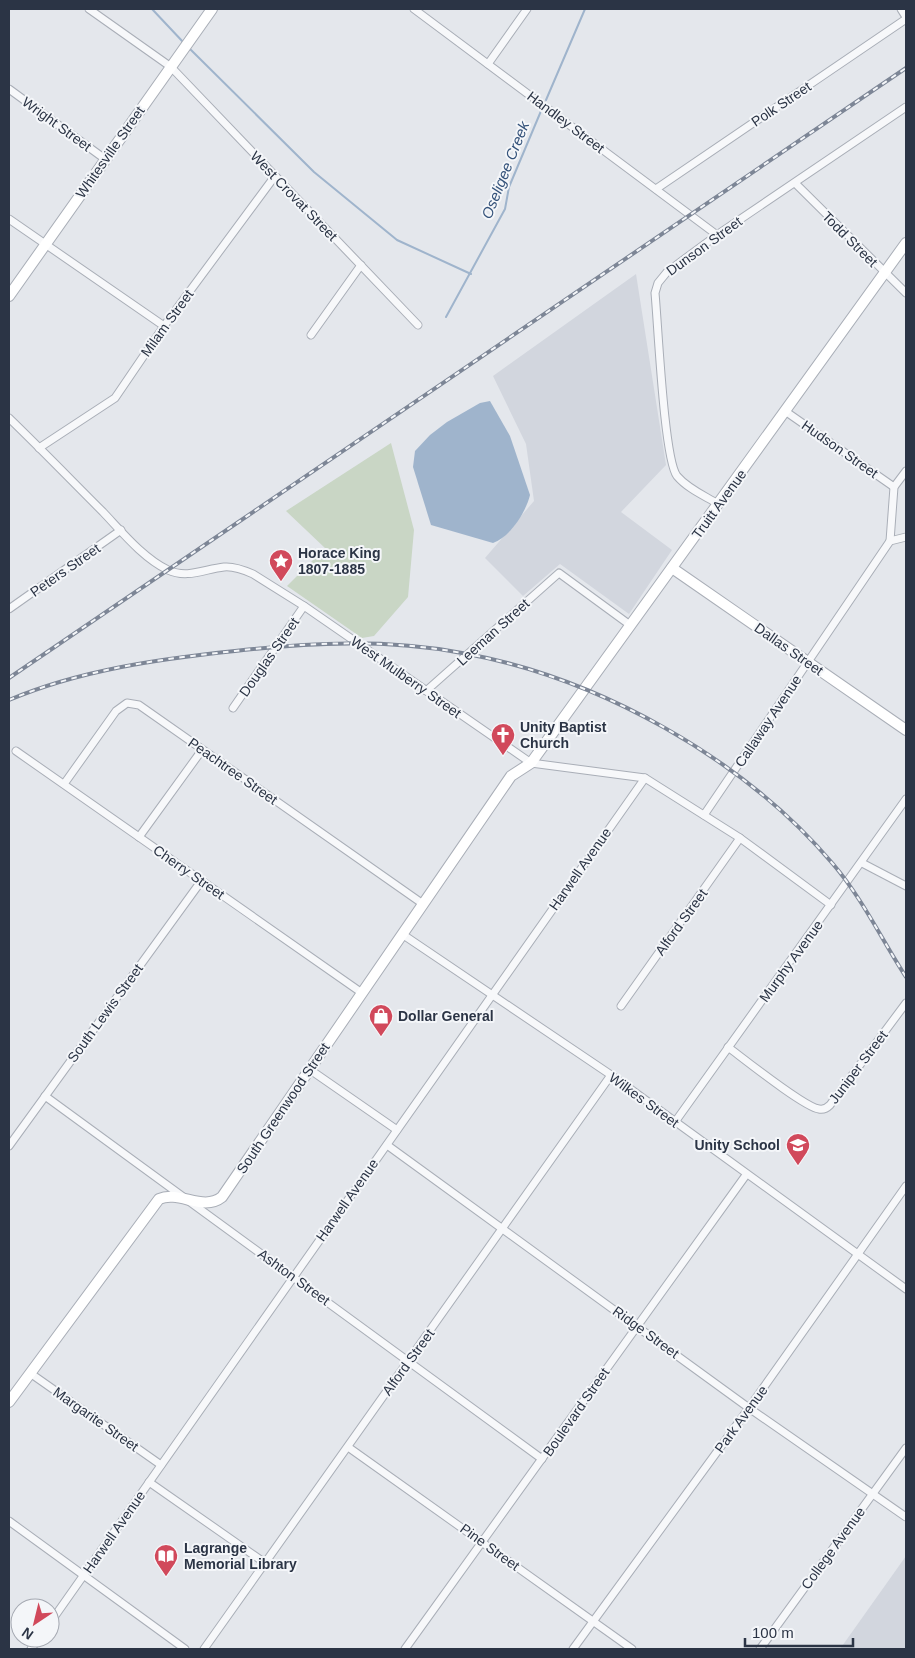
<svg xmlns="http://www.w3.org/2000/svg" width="915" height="1658" viewBox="0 0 915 1658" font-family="Helvetica,sans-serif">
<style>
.built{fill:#d2d6de}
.green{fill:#c9d6c5}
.water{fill:#9fb4cc}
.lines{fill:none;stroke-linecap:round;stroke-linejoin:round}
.stream{stroke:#9fb4cc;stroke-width:2}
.street-casing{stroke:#a9aeb7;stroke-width:9}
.secondary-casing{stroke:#a9aeb7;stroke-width:12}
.street{stroke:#f7f8fa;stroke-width:7}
.secondary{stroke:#fff;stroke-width:10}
.rail-casing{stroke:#7d8696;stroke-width:4}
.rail{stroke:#f4f6f9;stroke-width:2;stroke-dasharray:5.5;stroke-linecap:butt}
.labels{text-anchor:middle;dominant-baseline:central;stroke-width:4;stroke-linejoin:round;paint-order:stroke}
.street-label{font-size:14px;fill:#2b3445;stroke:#f4f6f9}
.poi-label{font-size:14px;font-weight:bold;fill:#2b3445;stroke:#f4f6f9;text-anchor:start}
.water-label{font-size:15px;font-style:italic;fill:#34527a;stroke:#f4f6f9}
</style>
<rect width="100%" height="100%" fill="#e4e7ec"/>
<g class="built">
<path d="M636,274L666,465L621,512L672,550L629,614L560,564L523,596L485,558L534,501L526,444L493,376Z"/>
<path d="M906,1556V1649H840Z"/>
</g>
<path class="green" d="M391,443L414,530L408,597L374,636L362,638L287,586L325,548L286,511Z"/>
<path class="water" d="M490,401L510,436L530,495C526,512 510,537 493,543L431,525L413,467L415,451L430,435L447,422L480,403Z"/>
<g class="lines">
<g class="stream">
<path d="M152,9L184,43"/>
<path d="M189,48L314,172L397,240L471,274"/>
<path d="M546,100L585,9"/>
<path d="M446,317L505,209L509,187L541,111"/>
</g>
<g class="street-casing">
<g id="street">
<path d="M89,9L171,67L418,325"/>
<path d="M414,9L717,235"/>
<path d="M901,9L906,17"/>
<path d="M488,64L527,9"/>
<path d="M9,89L105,159"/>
<path d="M796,184L906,293"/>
<path d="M656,189L906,19"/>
<path d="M9,219L164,326"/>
<path d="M311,335L361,265"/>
<path d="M785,411L894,487"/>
<path d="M9,418C41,449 72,481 103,512C122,532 143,558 168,570C187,579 205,569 224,567C234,566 244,570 253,574L304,606L531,763L645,778L740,838L831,905"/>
<path d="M39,448L115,398L164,326L275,176"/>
<path d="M718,504C705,496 688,489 677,476C664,459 658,324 655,293L658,283L667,272L717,235L906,107"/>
<path d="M890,541L894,487L906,471"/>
<path d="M9,609L121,530"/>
<path d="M426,691L559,573L630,625"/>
<path d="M233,708L304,606"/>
<path d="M16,751L362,993"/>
<path d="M64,784L116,711L127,703L139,705L423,904"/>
<path d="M704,815L890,541L906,537"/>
<path d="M139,837L202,750"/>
<path d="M862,863L906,886"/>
<path d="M402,934L611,1075L906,1289"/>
<path d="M621,1006L740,838"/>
<path d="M728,1047C744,1059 804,1107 819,1109C824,1110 827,1108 830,1105L906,1003"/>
<path d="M309,1069L397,1130"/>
<path d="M45,1096L542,1459"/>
<path d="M675,1122L906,799"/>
<path d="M387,1145L749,1408L906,1517"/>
<path d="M9,1146L202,880"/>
<path d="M30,1373L161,1465"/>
<path d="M348,1447L632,1649"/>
<path d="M149,1482L265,1563"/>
<path d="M9,1521L185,1649"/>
<path d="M50,1623L645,778"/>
<path d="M31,1649L39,1638"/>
<path d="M204,1649L611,1075"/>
<path d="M405,1649L746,1175"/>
<path d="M573,1649L749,1408L906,1186"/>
<path d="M760,1649L906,1448"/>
</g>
</g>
<g class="secondary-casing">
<g id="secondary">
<path d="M9,296L212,9"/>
<path d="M672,568L906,730"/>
<path d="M9,1402L159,1199C179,1190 203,1212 222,1197L511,776L531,763L906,243"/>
</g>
</g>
<use href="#street" class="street"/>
<use href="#secondary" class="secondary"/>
<g class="rail-casing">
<g id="rail">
<path d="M9,678L906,68"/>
<path d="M9,700C80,670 159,659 235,651C311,642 387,639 462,653C598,677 744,759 833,864C862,898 882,940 906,977"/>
</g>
</g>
<use href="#rail" class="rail"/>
</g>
<defs>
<g id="sight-pin" transform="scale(1.25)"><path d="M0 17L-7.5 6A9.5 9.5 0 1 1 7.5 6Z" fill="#d1495b" stroke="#f4f6f9"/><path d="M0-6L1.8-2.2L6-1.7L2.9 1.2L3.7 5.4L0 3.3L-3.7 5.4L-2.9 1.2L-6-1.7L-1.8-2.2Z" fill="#fff"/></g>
<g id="church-pin" transform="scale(1.25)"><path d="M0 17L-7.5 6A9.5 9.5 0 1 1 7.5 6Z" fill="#d1495b" stroke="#f4f6f9"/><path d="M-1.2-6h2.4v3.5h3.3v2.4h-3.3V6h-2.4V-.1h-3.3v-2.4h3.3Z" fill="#fff"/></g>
<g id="shop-pin" transform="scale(1.25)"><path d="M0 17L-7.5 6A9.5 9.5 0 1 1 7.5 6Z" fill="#d1495b" stroke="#f4f6f9"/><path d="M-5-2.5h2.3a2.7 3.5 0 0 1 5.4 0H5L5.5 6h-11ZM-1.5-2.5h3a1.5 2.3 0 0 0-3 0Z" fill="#fff"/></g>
<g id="school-pin" transform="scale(1.25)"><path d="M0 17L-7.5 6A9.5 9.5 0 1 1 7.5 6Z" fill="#d1495b" stroke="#f4f6f9"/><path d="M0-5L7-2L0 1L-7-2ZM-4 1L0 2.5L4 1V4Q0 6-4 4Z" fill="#fff"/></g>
<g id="library-pin" transform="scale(1.25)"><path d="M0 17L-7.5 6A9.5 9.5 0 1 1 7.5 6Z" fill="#d1495b" stroke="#f4f6f9"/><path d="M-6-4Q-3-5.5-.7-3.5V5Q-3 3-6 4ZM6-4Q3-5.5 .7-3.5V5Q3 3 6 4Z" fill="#fff"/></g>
</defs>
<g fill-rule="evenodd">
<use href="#sight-pin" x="281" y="561"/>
<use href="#church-pin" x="503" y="735"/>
<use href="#shop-pin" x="381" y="1016"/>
<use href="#school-pin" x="798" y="1145"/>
<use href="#library-pin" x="166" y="1556"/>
</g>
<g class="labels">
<g class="street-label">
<text transform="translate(781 104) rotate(-34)">Polk Street</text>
<text transform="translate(566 122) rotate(37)">Handley Street</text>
<text transform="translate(57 124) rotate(36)">Wright Street</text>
<text transform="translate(110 152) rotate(-55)">Whitesville Street</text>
<text transform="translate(294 196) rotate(46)">West Crovat Street</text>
<text transform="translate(850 239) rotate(45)">Todd Street</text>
<text transform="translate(704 246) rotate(-36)">Dunson Street</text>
<text transform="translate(167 323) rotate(-54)">Milam Street</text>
<text transform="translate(840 449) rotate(35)">Hudson Street</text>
<text transform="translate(719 504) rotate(-54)">Truitt Avenue</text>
<text transform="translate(65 570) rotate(-35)">Peters Street</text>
<text transform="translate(493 632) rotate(-42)">Leeman Street</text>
<text transform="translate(789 649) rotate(35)">Dallas Street</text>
<text transform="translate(269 657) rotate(-55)">Douglas Street</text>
<text transform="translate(406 677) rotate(35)">West Mulberry Street</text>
<text transform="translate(768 721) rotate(-56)">Callaway Avenue</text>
<text transform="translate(233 771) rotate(35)">Peachtree Street</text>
<text transform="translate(580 869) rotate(-55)">Harwell Avenue</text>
<text transform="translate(189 872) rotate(35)">Cherry Street</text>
<text transform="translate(681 922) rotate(-54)">Alford Street</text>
<text transform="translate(791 961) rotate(-54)">Murphy Avenue</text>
<text transform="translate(105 1013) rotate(-54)">South Lewis Street</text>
<text transform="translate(858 1067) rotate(-53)">Juniper Street</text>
<text transform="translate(644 1100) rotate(36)">Wilkes Street</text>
<text transform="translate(283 1108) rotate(-56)">South Greenwood Street</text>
<text transform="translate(347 1200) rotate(-55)">Harwell Avenue</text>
<text transform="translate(294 1277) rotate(36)">Ashton Street</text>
<text transform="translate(646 1332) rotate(36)">Ridge Street</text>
<text transform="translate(408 1362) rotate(-54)">Alford Street</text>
<text transform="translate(576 1412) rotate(-55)">Boulevard Street</text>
<text transform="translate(96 1419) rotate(35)">Margarite Street</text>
<text transform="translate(741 1419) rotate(-54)">Park Avenue</text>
<text transform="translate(114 1532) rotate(-55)">Harwell Avenue</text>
<text transform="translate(490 1547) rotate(36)">Pine Street</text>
<text transform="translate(833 1548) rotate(-54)">College Avenue</text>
</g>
<g class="poi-label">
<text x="298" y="553">Horace King<tspan x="298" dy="16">1807-1885</tspan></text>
<text x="520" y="727">Unity Baptist<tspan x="520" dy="16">Church</tspan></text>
<text x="398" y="1016">Dollar General</text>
<text x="780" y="1145" text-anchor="end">Unity School</text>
<text x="184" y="1548">Lagrange<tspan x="184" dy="16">Memorial Library</tspan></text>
</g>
<g class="water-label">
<text transform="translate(505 170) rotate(-68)">Oseligee Creek</text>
</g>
</g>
<rect width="915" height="1658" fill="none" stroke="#2b3445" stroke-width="20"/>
<g transform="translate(35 1623) rotate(215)"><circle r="24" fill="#f4f6f9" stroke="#a4a8b1"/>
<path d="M0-4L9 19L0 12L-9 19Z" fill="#d1495b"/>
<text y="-8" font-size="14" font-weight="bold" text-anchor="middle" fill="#2b3445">N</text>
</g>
<path d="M745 1638v8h108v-8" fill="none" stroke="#2b3445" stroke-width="2.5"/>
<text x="752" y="1638" font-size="15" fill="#2b3445" stroke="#f4f6f9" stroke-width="4" paint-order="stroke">100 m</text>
</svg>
